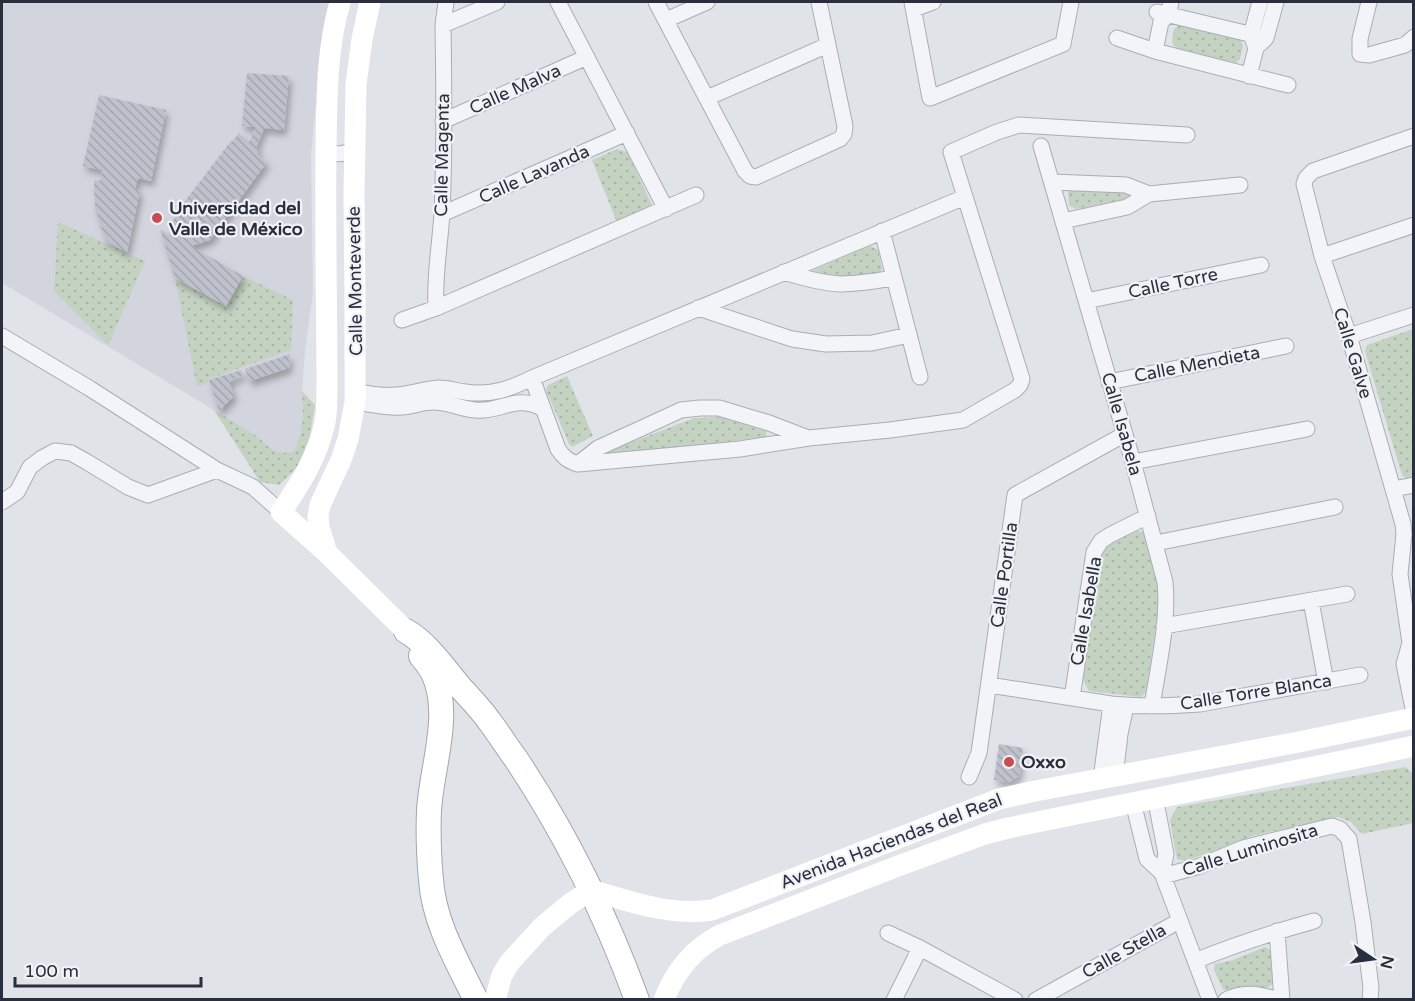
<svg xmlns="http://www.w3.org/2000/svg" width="1415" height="1001" font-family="'Varela Round',sans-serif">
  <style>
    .built { fill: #d2d5dd }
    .park { fill: url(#park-dots) }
    .building { fill: url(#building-back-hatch); filter: url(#shadow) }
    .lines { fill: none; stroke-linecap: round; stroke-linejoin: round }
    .street-casing { stroke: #a9adb5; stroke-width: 17 }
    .primary-casing { stroke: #a0a6b3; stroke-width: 26 }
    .street { stroke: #f3f4f7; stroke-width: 15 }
    .secondary { stroke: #fff; stroke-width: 21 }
    .primary { stroke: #fff; stroke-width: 24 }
    .poi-dot { fill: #c64d53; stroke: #f0f2f6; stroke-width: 2 }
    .labels { text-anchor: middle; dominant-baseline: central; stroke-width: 4.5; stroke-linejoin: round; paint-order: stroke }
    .street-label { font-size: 18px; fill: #2a2f3f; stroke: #f0f2f6 }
    .poi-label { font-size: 18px; font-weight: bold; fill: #2a2f3f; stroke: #f0f2f6; text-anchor: start }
  </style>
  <defs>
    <pattern id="park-dots" width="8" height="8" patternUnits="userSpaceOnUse" patternTransform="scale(1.5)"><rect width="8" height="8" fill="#c4d2c2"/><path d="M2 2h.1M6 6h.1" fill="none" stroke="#a9b5a8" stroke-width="1.8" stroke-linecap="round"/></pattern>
    <pattern id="building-back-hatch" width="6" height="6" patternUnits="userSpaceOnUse" patternTransform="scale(1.5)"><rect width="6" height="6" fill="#bec1cb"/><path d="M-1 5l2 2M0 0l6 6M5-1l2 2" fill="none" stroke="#a3a6af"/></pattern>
    <filter id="shadow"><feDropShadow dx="3" dy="5.5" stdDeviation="3" flood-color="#0004"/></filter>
  </defs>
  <rect width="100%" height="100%" fill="#e0e3e8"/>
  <path class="built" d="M2 2H331L323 31 311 154 313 292 305 350 302 391 303 423 299 441 293 452 283 453 273 450 254 434 2 283Z"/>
  <path class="park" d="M1180 25 1240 39 1243 45 1240 59 1236 63 1176 48 1172 42 1174 29Z
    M617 149 627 152 652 205 650 211 618 225 592 160Z
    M1075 187 1133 193 1130 198 1076 209 1069 205 1068 190Z
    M58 222 145 261 108 345 54 291Z
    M870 246 878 250 882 269 879 275 849 280 814 277 812 271Z
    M243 276 293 300 291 350 208 379V383L197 387 175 278 226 306Z
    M1413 329V478L1407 479 1402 475 1365 351 1367 345Z
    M567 376 593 436 572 447 569 444 546 390 548 385Z
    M302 391 315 405 310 436 298 467 279 485 260 482 214 410 254 434 273 450 283 453 293 452C305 431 303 414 302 391Z
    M720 417 766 431 767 437 610 456 609 451 694 418Z
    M1133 530 1143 532 1150 545 1161 593 1146 692 1141 697 1089 691 1083 680 1101 551 1107 545Z
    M1406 767 1413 774V823L1362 834 1351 822 1338 817 1252 836 1215 851 1185 861 1177 859 1170 820 1177 807Z
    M1265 947 1273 952 1274 983 1267 988 1247 986 1229 991 1223 989 1214 970 1215 964 1233 960Z"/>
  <path class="building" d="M247 73 289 76 284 130 264 128 256 148 260 150 257 154 267 162 210 240 191 246 243 276 226 306 175 278 160 229 170 235 178 232 169 225 175 218V214L231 141 232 142 239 133 249 142 256 127 242 126Z
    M99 95 166 110 151 181 138 178 135 189 140 191 127 252 106 241 95 208 94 180 100 181 102 170 83 166Z
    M290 354 289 368 250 381 245 369Z
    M241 370 243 375 229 381 234 396 219 411 209 380Z
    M999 744 1023 748 1019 776 1009 782 994 780Z"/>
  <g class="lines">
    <g class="street-casing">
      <path id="street" d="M558 2 666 209
        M656 2 745 171 750 176 756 177 840 139 844 134 845 126 819 2
        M912 2 930 98 1063 44 1071 2
        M1369 2 1360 39V54L1369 55 1405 45 1414 37
        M914 9 933 2
        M1157 12 1266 38
        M666 20 707 2
        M443 25 497 2
        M1117 38 1155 51 1288 85
        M1260 44 1266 38 1276 2
        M1155 51 1161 22 1168 15 1171 2
        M1249 76 1256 48 1251 35 1260 2
        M707 98 828 45
        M443 121 587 57
        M1414 136 1313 171 1306 178 1304 184 1322 256 1349 336 1403 524 1404 534 1400 574 1410 643 1414 649
        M1041 146 1133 462 1165 582C1169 621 1158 667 1152 706
        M326 151C337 155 345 155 355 148
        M1052 182 1126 185 1149 194
        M442 214 627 133
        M1063 221 1127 207 1149 194 1240 185
        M882 231 920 377
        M1322 256 1414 225
        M784 272C803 278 821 283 841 284 859 284 876 281 894 278
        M1086 301 1261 265
        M436 308C434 277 440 245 442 213 445 150 444 88 443 25L446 2
        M698 308 792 339 826 344 872 343 909 335
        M402 320 436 308 696 195
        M2 336 89 388 217 470 253 487 281 512
        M1349 336 1414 315
        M532 378 558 449C563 457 568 461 578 464L740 449 809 438 890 430 963 420 1015 390 1020 385 1022 379 951 152 997 132 1019 125 1187 135
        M1109 382 1286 346
        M356 391C369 394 383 397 397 395 411 394 424 389 438 388 448 388 456 391 465 392 490 396 510 389 532 378L965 197
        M361 403C375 405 388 408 402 407 413 406 423 402 434 402 448 402 461 409 475 410 501 413 513 394 542 408
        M1133 462 1307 429
        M578 464 598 448 642 428 681 410 700 408H719L769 423 808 438
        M1393 489 1414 485
        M2 502 17 492 30 467 42 458 55 451 71 453 87 462 128 487 148 495 217 470
        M1156 543 1335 507
        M1311 601 1326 682
        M1164 626 1347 594
        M1410 643 1404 664 1414 713
        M989 685 1111 704C1140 707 1171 706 1200 704L1360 675
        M1072 698 1094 552 1101 541 1110 535 1148 516
        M969 777 979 753 1015 495 1125 434
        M1115 777 1120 734 1126 706
        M1101 779 1111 704
        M1155 797 1166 854 1162 873
        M1133 802 1147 859 1162 873 1210 1000
        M1163 876 1200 866 1243 848 1332 826 1340 829 1349 839 1363 922 1371 988 1370 1000
        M1277 931 1282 1000
        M888 933 920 948 1015 1000
        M1195 961C1234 945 1274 932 1314 921
        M894 1000 920 948
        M1036 1000 1179 921
        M1226 1000C1244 990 1261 995 1280 1000"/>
    </g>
    <g class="primary-casing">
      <path id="primary" d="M406 631C427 643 445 669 460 687 470 698 481 709 490 722 499 734 507 747 516 759 566 834 606 915 637 1000
        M421 656C426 662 431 668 434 675 452 716 431 769 429 811 428 834 429 858 431 880 434 923 457 961 476 1000"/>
    </g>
    <use href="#street" class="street"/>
    <path class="secondary" d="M340 2C326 51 327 100 326 151 325 230 327 310 327 389 327 400 327 412 325 422 318 456 300 484 281 512L327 553 406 631
      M327 553 319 527 318 516 320 505 341 460 348 439 355 402V293L354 197 356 84 362 39 370 2
      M495 1000 502 975 510 962 542 927 571 903 591 890C631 902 670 916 712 910L999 799 1030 792 1299 742 1414 718
      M664 1000C675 971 693 949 720 935L898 866 985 834 1008 828C1143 800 1279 775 1414 746"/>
    <use href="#primary" class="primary"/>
  </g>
  <g class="poi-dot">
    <circle cx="157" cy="218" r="6"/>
    <circle cx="1009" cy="762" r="6"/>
  </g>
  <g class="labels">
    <g class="street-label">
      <text transform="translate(515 89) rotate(-24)">Calle Malva</text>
      <text transform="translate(442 155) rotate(-89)">Calle Magenta</text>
      <text transform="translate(534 174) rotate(-24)">Calle Lavanda</text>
      <text transform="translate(355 281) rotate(-91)">Calle Monteverde</text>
      <text transform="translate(1173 283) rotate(-12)">Calle Torre</text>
      <text transform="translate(1353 353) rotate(73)">Calle Galve</text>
      <text transform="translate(1197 364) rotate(-11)">Calle Mendieta</text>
      <text transform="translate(1122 424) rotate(74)">Calle Isabela</text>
      <text transform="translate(1004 575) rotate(-82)">Calle Portilla</text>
      <text transform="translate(1086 611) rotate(-80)">Calle Isabella</text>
      <text transform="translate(1256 692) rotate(-9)">Calle Torre Blanca</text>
      <text transform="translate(891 841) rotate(-21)">Avenida Haciendas del Real</text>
      <text transform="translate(1250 850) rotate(-17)">Calle Luminosita</text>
      <text transform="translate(1124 951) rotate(-29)">Calle Stella</text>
    </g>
    <g class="poi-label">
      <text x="169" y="208">Universidad del<tspan x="169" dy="21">Valle de México</tspan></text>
      <text x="1021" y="762">Oxxo</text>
    </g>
  </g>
  <rect width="1415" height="1001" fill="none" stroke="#2a2f3f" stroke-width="6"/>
  <g transform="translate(1373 959) rotate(103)" stroke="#f0f2f6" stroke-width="4.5" paint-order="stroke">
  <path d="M0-4.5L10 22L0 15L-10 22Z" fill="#2a2f3f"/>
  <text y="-9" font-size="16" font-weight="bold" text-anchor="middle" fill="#2a2f3f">N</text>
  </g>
  <path d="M15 977v9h186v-9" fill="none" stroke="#2a2f3f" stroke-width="3"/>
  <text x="24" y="977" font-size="18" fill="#2a2f3f" stroke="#f0f2f6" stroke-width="4.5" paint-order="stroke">100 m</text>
</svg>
